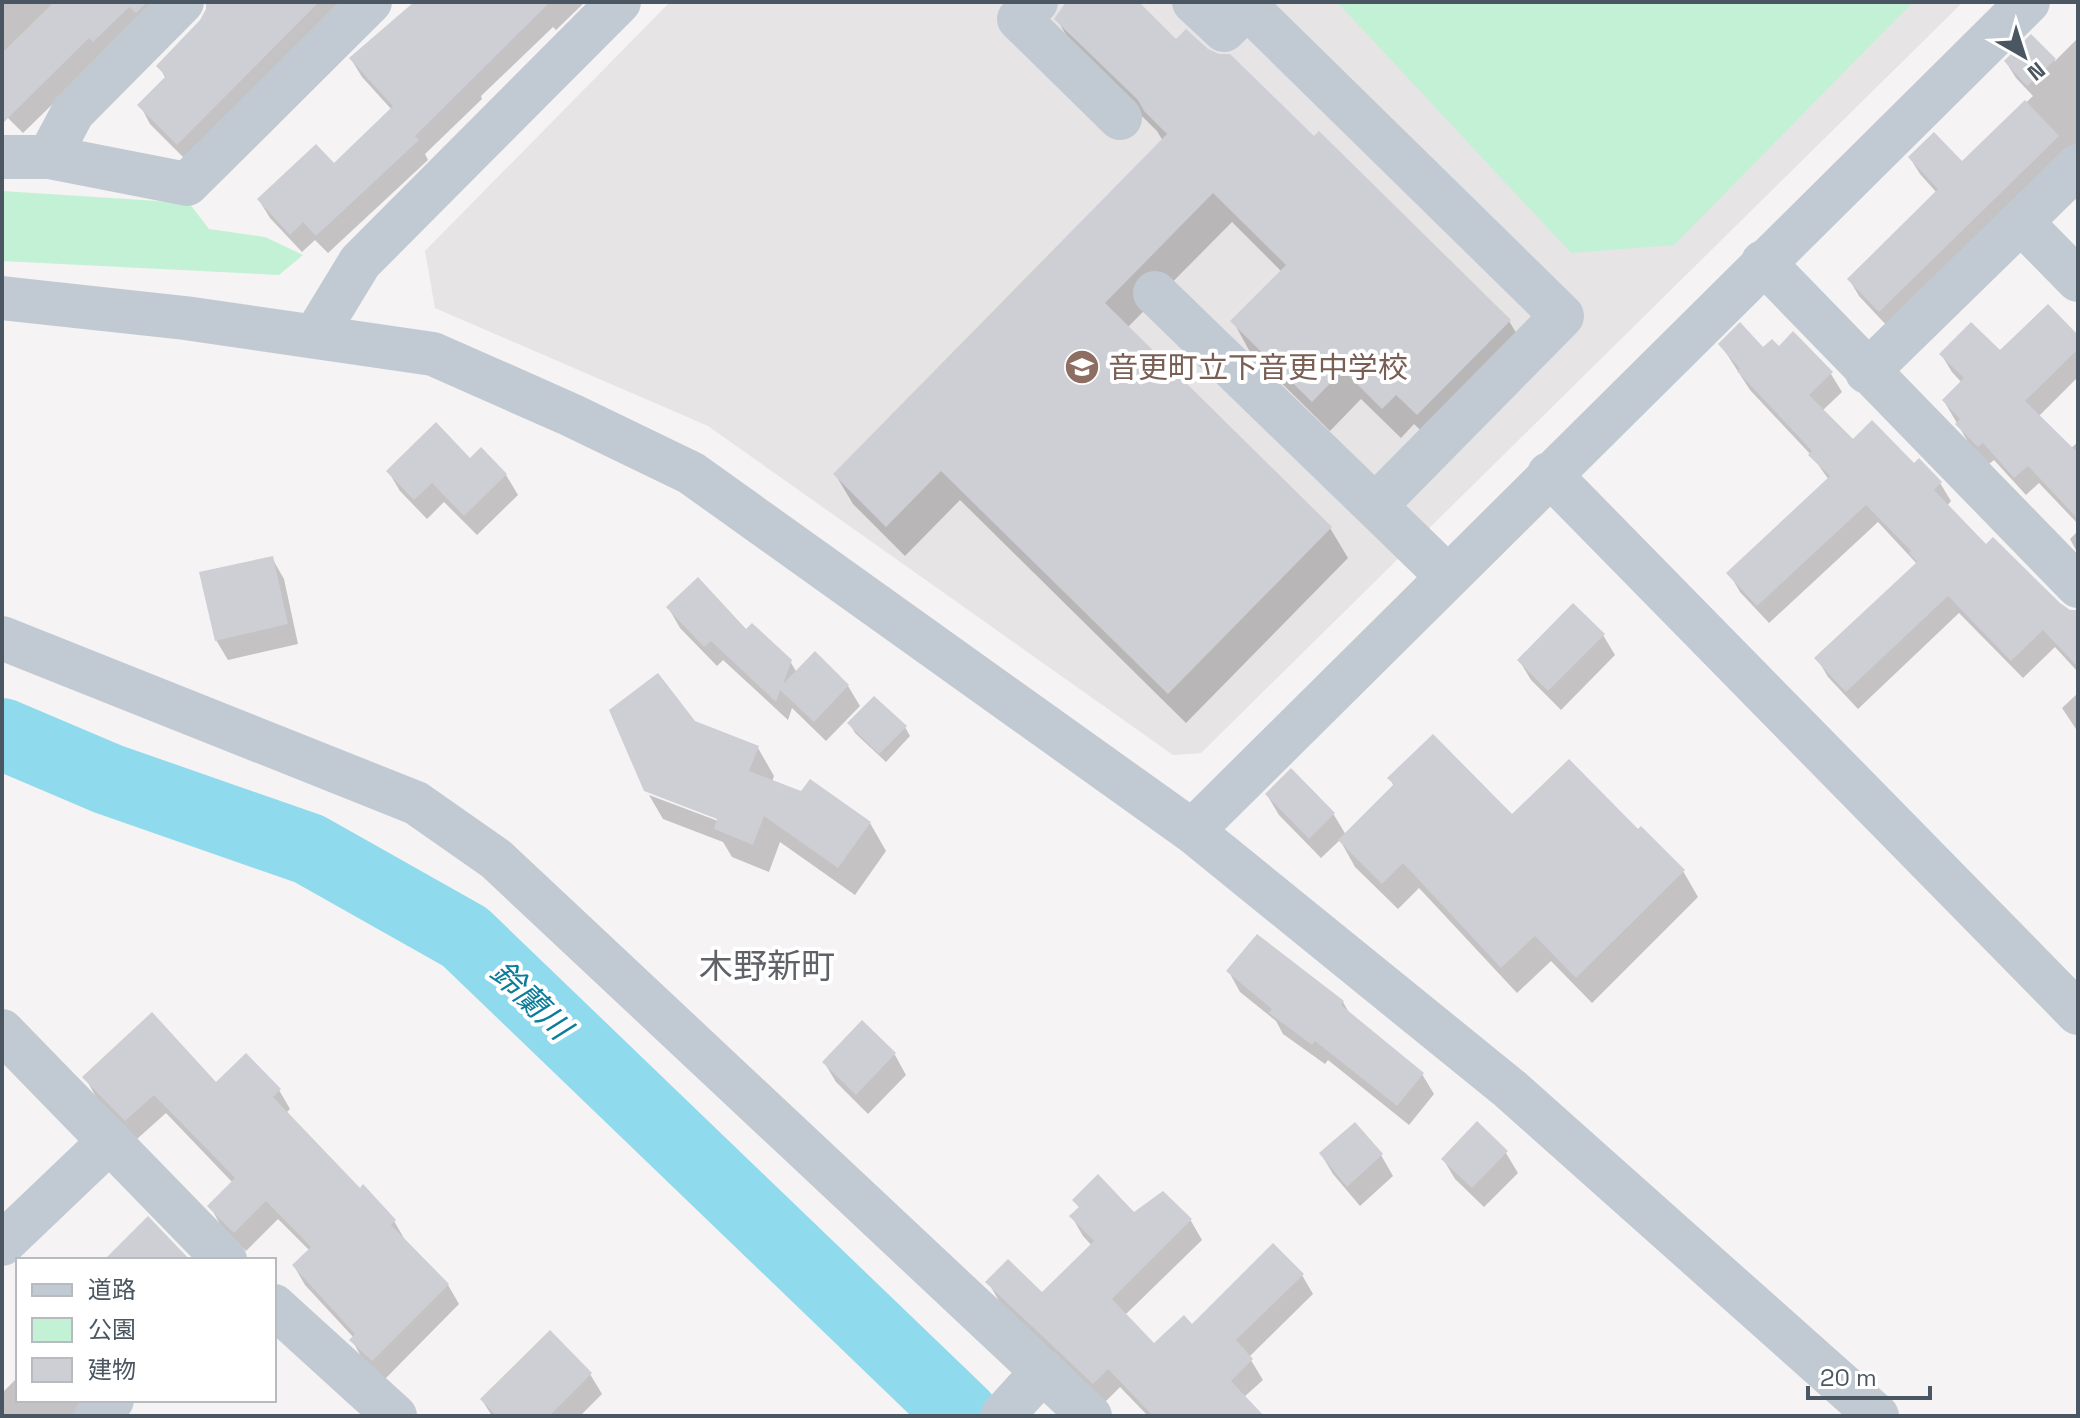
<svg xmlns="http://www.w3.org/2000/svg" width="2080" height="1418" font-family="'Space Grotesk','Noto Sans JP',sans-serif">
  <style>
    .education { fill: #e6e4e5 }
    .green { fill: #c3f1d5 }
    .shadow { fill: #0003 }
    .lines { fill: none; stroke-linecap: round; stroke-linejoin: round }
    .river { stroke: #90daee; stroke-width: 72 }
    .building { fill: #cdcfd5 }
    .minor { stroke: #c1cad2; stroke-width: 44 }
    .labels { text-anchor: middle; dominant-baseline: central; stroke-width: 8; stroke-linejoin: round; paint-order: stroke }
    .education-label { font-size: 30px; fill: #785e54; stroke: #fff; text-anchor: start }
    .water-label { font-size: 32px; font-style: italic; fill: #0c7c9b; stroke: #fff }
    .quarter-label { font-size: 34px; fill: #5f6368; stroke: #fff }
  </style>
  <rect width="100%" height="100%" fill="#f5f3f3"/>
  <path class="education" d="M670 2H1963L1201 753 1173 755 708 426 435 308 425 251Z"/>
  <path class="green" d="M1337 2H1913L1674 245 1571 253Z
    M2 191 189 203 209 229 265 237 303 255 279 275 2 261Z"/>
  <path class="shadow" d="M2 2H178L101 57 23 133 2 112Z
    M208 2H350L188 162 150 124 140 105 166 79 159 66 201 21 208 10Z
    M415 2H585L556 30 553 27 481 96 482 99 425 154 428 160 328 253 315 240 302 252 270 218 259 200 334 166 392 110 362 77 351 59Z
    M1069 2H1136L1177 42 1509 321 1527 351 1435 444 1414 424 1401 438 1361 399 1330 431 1250 352 1233 321 1282 272 1232 222 1127 328 1330 528 1348 558 1186 723 960 500 905 556 853 504 835 474 1163 141 1157 131 1074 49 1057 19Z
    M2031 37 2055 61 2078 38V144L1889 328 1859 296 1849 279 1937 193 1920 174 1910 158 1962 164 2033 96 2016 78 2006 62Z
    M2078 338V377L2038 417 2070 449 2078 442V524L2039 483 2026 495 1994 460 1989 464 1968 442 1944 401 1962 383 1952 372 1941 354 2000 353Z
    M1721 345 1763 350 1779 349 1831 374 1842 392 1822 411 1852 442 1914 465 1940 483 1951 501 1947 506 1986 547 2078 625V672L2055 647 2023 678 1959 613 1858 709 1828 677 1817 658 1917 564 1878 522 1769 623 1740 592 1729 573 1829 480 1812 456 1750 390Z
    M470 461 506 475 518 495 477 535 444 502 427 519 400 491 388 471Z
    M2078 531V554L2070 539Z
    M272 558 284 579 298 644 228 660 216 640Z
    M668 607 746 632 790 661 797 673 848 686 860 706 826 741 792 708 788 720 723 660 717 666 680 628Z
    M1603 635 1615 655 1561 710 1531 680 1519 660Z
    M2078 693V732L2062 708Z
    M694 723 758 748 774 776 772 782 870 823 886 851 855 895 780 842 769 872 732 857 723 842 663 819 649 795 726 824Z
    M850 724 905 727 910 736 886 762 855 733Z
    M1291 771 1334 815 1346 835 1394 786 1390 779 1512 817 1638 832 1683 871 1698 897 1592 1003 1551 961 1517 993 1419 888 1398 909 1355 867 1340 840 1321 858 1279 815 1267 795Z
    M1229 972 1343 1002 1351 1016 1422 1074 1434 1094 1409 1125 1328 1060 1325 1064 1283 1034 1276 1021 1240 992Z
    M862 1023 895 1055 906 1075 868 1114 836 1082 824 1062Z
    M85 1077 279 1090 290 1109 286 1113 360 1191 394 1221 405 1240 448 1285 459 1304 384 1380 363 1360 352 1340 354 1338 305 1285 294 1266 310 1251 278 1219 246 1251 221 1226 210 1206 233 1183 166 1113 137 1139 96 1097Z
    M1506 1153 1518 1173 1484 1207 1455 1179 1443 1159Z
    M1321 1154 1381 1155 1393 1176 1360 1206 1333 1174Z
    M1163 1194 1191 1221 1202 1240 1125 1315 1154 1345 1302 1275 1313 1294 1249 1357 1263 1380 1244 1397 1261 1416H1148L1120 1387 1105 1402 999 1301 988 1282 1042 1295 1092 1246 1083 1236 1072 1217 1080 1209 1075 1201 1134 1214Z
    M590 1374 602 1394 580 1416H492L482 1400Z
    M18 1377V1400H77L83 1411 78 1416H2V1393Z"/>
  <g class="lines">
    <path class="river" d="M2 734 108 779 309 849 465 937 963 1416"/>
  </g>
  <path class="building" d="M54 2H147L136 13 129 7 93 42 89 38 2 124V53Z
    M206 2H319L177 145 137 105 166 76 156 66 200 20 206 9Z
    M414 2H550L415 136 419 140 316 236 303 222 290 235 257 199 316 144 334 163 393 106 349 58Z
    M1066 2H1139L1176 39 1186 29 1208 49 1219 54H1230L1314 136 1319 131 1511 320 1417 415 1396 395 1382 409 1343 370 1312 402 1230 321 1286 265 1213 193 1105 303 1332 527 1168 694 941 471 886 527 833 474 1167 134 1144 111 1138 100 1054 19Z
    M2031 34 2056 59 2027 86 2004 61Z
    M2025 100 2059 136 1879 312 1847 279 1938 189 1908 157 1934 132 1962 161Z
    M2048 304 2078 335V349L2025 401 2078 453V519L2028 466 2014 478 1983 443 1978 447 1955 424 1960 419 1942 400 1964 378 1939 354 1971 322 2000 350Z
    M1740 322 1763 347 1772 339 1779 346 1793 331 1833 372 1809 395 1853 439 1872 420 1914 463 1919 458 1942 482 1934 490 1986 544 1993 537 2060 603 2070 610H2078V667L2043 630 2011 661 1948 596 1846 692 1814 658 1917 562 1909 553 1911 551 1866 505 1757 606 1726 573 1830 476 1808 455 1812 451 1737 371 1740 369 1718 344Z
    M436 422 470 458 481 447 507 474 464 516 432 483 414 500 386 471Z
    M273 556 288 624 215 641 199 572Z
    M698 577 746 629 752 623 792 660 783 684 815 651 849 685 814 722 780 690 776 702 711 641 704 647 666 607Z
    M1573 603 1605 634 1548 691 1517 660Z
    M658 673 695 721 759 746 749 771 801 791 810 779 871 822 838 868 764 816 753 845 714 829 717 819 644 791 609 710Z
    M874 696 907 726 879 754 847 723Z
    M1433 734 1512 814 1569 759 1638 829 1641 826 1685 870 1576 978 1535 936 1501 968 1403 863 1382 884 1338 840 1394 784 1387 778Z
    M1291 768 1335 813 1309 839 1265 794Z
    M1257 934 1344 1001 1341 1005 1424 1073 1397 1106 1315 1041 1312 1045 1269 1013 1272 1009 1226 971Z
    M152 1012 216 1082 246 1053 281 1089 273 1097 360 1188 363 1184 396 1220 391 1225 449 1284 372 1361 349 1340 355 1334 292 1265 311 1247 266 1201 234 1233 207 1206 235 1178 154 1095 125 1121 82 1077Z
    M862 1020 896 1053 856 1095 822 1062Z
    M1477 1121 1508 1151 1472 1188 1441 1159Z
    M1355 1122 1383 1154 1347 1187 1319 1153Z
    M1098 1174 1134 1212 1163 1191 1192 1219 1112 1299 1154 1343 1184 1315 1192 1324 1273 1243 1304 1274 1236 1340 1253 1359 1231 1381 1264 1416H1153L1108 1369 1093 1384 985 1282 1008 1259 1042 1292 1094 1241 1069 1216 1079 1207 1072 1200Z
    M148 1216 190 1260H104Z
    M550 1330 592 1373 549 1416H497L480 1399Z"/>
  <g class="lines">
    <path class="minor" d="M1036 2 1019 19 1120 118
      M1194 2 1224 30 1247 7 1562 316 1375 506 1447 576
      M2 157H49L187 184 370 2
      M49 157 73 112 182 2
      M2021 222 2078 280
      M1763 262 2078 586
      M1155 293 1375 506
      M2 298 185 318 433 354 571 415 691 473 1192 831 1510 1089 1877 1416
      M315 336 360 262 619 2
      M1867 372 2078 166
      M1549 474 2078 1013
      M2 638 416 803 496 859 1090 1416
      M1192 831 2028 2
      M2 1031 225 1260
      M2 1244 110 1141
      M274 1306 395 1416
      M96 1416 112 1400
      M1002 1416 1043 1371"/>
  </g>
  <defs>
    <g id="school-disc" transform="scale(1.8)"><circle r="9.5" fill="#8d6e63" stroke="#fff"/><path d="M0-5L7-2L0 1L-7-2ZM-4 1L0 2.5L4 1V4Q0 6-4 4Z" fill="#fff"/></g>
  </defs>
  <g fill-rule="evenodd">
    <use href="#school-disc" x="1082" y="367"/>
  </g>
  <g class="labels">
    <g class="education-label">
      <text x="1108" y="367">音更町立下音更中学校</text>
    </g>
    <g class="water-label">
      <text transform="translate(531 1000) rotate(44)">鈴蘭川</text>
    </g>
    <g class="quarter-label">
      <text x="767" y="966">木野新町</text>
    </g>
  </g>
  <rect width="2080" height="1418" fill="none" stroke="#4a5661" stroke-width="8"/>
  <rect x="16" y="1258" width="260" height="144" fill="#ffffff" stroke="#b7bbc0" stroke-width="2"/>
  <rect x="32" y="1284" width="40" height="12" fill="#c1cad2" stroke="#b7bbc0" stroke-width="2"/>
  <text x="88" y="1298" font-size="24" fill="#4a5661">道路</text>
  <rect x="32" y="1318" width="40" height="24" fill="#c3f1d5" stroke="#b7bbc0" stroke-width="2"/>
  <text x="88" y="1338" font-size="24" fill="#4a5661">公園</text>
  <rect x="32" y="1358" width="40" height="24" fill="#cdcfd5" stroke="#b7bbc0" stroke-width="2"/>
  <text x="88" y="1378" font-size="24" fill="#4a5661">建物</text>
  <g transform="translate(2024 56) rotate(141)" stroke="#ffffff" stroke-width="6" paint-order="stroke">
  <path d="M0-6L14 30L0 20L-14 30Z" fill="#4a5661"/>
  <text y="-12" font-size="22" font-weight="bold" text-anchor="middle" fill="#4a5661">N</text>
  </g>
  <path d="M1808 1386v12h122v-12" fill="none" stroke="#4a5661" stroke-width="4"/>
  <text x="1820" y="1386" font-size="24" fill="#4a5661" stroke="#ffffff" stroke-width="6" paint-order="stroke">20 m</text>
</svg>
